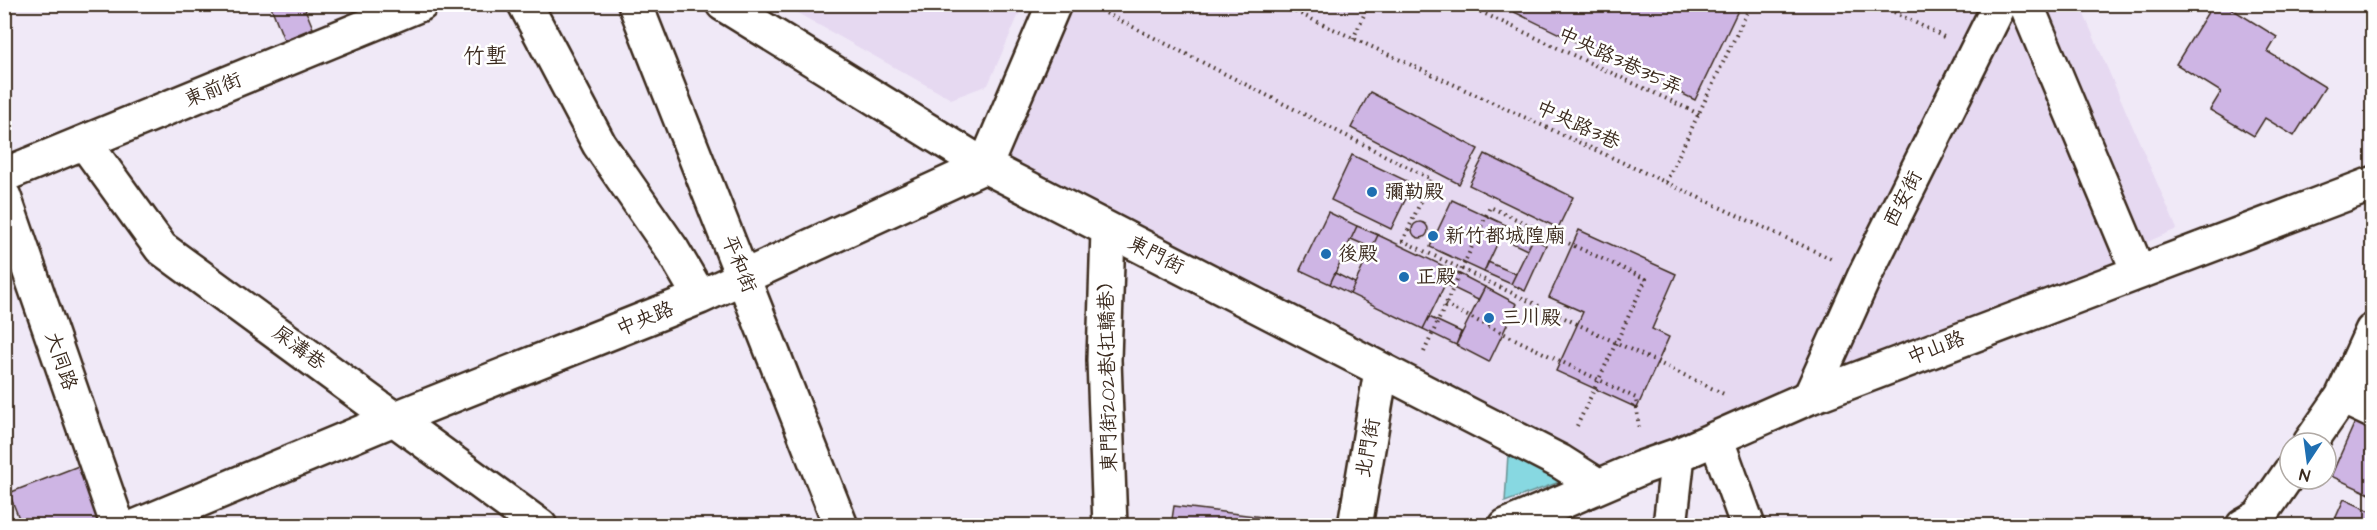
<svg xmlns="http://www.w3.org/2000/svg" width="2377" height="530" font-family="'Architects Daughter','LXGW WenKai TC',sans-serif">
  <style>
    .built { fill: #e6d9f1 }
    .water { fill: #87d8e1; stroke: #699293; stroke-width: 1.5 }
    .building { fill: #ceb5e4; stroke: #3b2a1e; stroke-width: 1.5 }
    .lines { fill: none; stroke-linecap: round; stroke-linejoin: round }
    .minor-casing { stroke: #3b2a1e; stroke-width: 38 }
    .path { stroke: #3b2a1e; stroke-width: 4; stroke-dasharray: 1.5 4.5; stroke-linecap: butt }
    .minor { stroke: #fff; stroke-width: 33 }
    .poi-dot { fill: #1f6fb2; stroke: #fff; stroke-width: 2 }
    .labels { text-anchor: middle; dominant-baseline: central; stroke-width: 5; stroke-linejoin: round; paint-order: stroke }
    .street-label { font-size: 20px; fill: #3b2a1e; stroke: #fff }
    .poi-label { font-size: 20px; fill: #3b2a1e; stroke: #fff; text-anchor: start }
    .quarter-label { font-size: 22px; fill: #3b2a1e; stroke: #fff }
  </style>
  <rect width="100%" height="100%" fill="#f0e9f7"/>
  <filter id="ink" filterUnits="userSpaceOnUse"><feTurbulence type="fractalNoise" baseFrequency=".0167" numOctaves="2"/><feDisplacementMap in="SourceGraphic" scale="12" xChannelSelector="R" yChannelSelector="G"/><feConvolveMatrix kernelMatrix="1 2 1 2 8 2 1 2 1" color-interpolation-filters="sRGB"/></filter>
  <g filter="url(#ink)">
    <path class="built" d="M783 5H1023L988 85 951 99Z
      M1061 5H2080L2177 229 2129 250 2138 271 1599 486 995 164Z"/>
    <path class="water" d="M1508 454 1562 481 1505 502Z"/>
    <path class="building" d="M270 4H303L313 28 284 40Z
      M1498 4H1741L1695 100Z
      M2213 4H2224L2277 37 2268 52 2325 87 2294 136 2265 118 2254 136 2210 110 2221 92 2176 64Z
      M1370 92 1478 149 1459 184 1351 128Z
      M1485 154 1573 197 1558 228 1469 185Z
      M1352 155 1413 184 1391 229 1331 200Z
      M1452 200 1506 225 1484 272 1430 247Z
      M1328 212 1357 226 1330 284 1300 270Z
      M1412 230a8 8 0 1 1 16 0a8 8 0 1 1-16 0Z
      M1506 225 1533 239 1527 250 1500 237Z
      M1357 226 1378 235 1372 248 1351 239Z
      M1579 230 1676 274 1652 329 1669 337 1637 408 1556 371 1583 312 1549 297Z
      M1378 235 1452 270 1423 329 1350 294Z
      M1533 239 1546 245 1525 291 1511 284Z
      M1488 262 1516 274 1511 284 1484 272Z
      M1452 270 1485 287 1478 300 1445 284Z
      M1335 273 1355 283 1350 294 1330 284Z
      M1485 287 1517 304 1489 362 1456 345Z
      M1429 317 1461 332 1456 345 1423 329Z
      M2355 422 2372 430V495L2331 476Z
      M81 465 105 526H22L9 493Z
      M2344 499 2372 512V526H2332Z
      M1174 506 1304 522 1303 526H1171Z"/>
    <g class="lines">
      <g class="minor-casing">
        <path id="minor" d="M525 4 599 144 673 251 700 297
          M635 4 841 526
          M723 4 985 166 1561 462 1599 486
          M2026 4 2138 271
          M85 143 161 248 540 526
          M4 175 421 4
          M4 197 118 526
          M1108 230 1104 360 1110 526
          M1810 397 1865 275 2000 4
          M2342 397 2372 411
          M1716 438 1748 526
          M2310 443 2342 397 2372 331
          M137 526 396 418 700 297 985 166 1054 4
          M1355 526 1381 371
          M1506 526 1641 468 1678 455 1810 397 2372 184
          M1670 526 1678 455
          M2243 526 2259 517 2290 472"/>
      </g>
      <path class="path" d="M1279 4 1834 260
        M1464 4 1699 114
        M1878 4 1946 38
        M1090 5 1431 179 1403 241 1726 395
        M1353 39 1369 4
        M1666 182 1751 4
        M1445 305 1636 398 1639 431
        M1424 352 1490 207 1646 279 1576 428"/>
      <use href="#minor" class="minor"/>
    </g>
  </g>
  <g class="poi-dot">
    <circle cx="1372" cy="192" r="6"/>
    <circle cx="1433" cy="236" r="6"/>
    <circle cx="1326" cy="254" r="6"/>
    <circle cx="1404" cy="277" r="6"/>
    <circle cx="1489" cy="318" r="6"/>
  </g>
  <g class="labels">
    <g class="street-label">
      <text transform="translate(1620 61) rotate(25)">中央路3巷35弄</text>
      <text transform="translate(213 90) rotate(-22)">東前街</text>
      <text transform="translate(1578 125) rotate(25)">中央路3巷</text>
      <text transform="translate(1903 199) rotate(-63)">西安街</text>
      <text transform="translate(1156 255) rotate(27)">東門街</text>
      <text transform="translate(739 264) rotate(68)">平和街</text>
      <text transform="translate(645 319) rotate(-22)">中央路</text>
      <text transform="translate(299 348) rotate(36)">屎溝巷</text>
      <text transform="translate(1936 348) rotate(-21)">中山路</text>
      <text transform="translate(61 361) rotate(71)">大同路</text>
      <text transform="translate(1108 378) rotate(-91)">東門街202巷(扛轎巷)</text>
      <text transform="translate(1368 448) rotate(-80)">北門街</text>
    </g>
    <g class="poi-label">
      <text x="1384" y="192">彌勒殿</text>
      <text x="1445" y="236">新竹都城隍廟</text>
      <text x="1338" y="254">後殿</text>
      <text x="1416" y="277">正殿</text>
      <text x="1501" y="318">三川殿</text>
    </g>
    <g class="quarter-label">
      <text x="485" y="56">竹塹</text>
    </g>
  </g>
  <rect width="2377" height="530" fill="none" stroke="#fff" stroke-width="24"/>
  <rect x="12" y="12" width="2353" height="506" fill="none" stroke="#3b2a1e" stroke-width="2" filter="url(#ink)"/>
  <g transform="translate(2308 461) rotate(193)"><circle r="28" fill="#ffffff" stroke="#b1aaa5" stroke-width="1.5"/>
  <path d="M0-4.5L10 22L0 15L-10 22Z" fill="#1f6fb2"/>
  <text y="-9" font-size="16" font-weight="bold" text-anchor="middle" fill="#3b2a1e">N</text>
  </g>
</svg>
